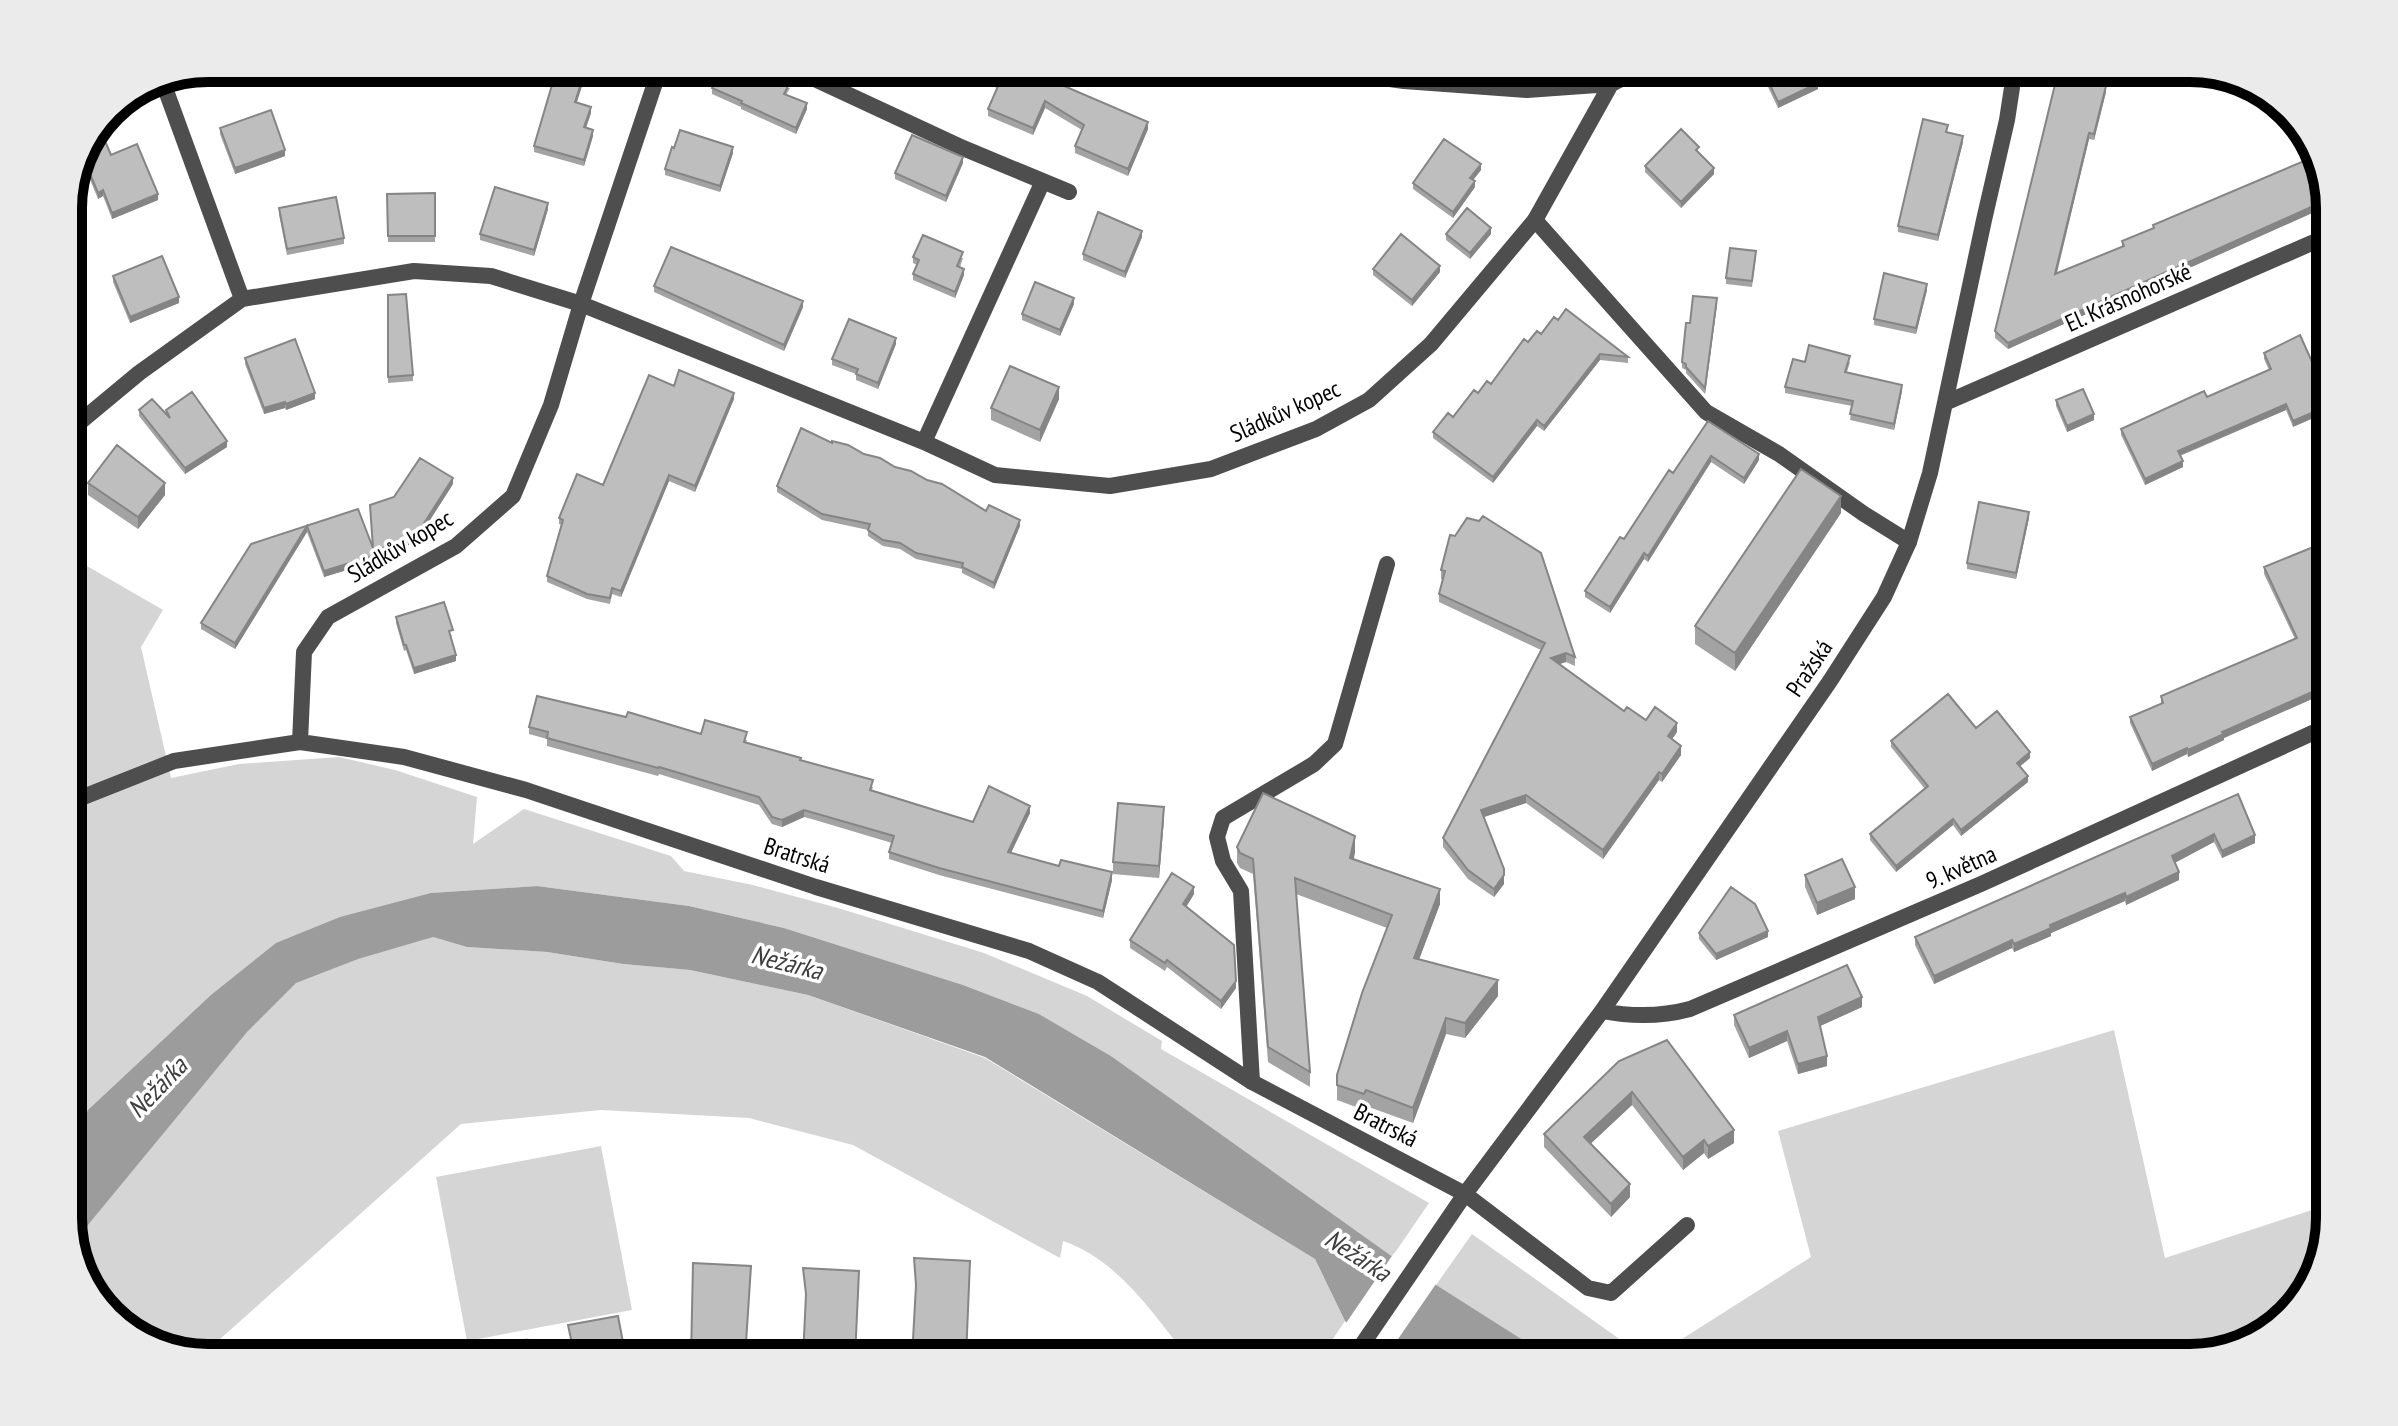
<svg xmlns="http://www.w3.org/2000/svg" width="2398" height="1426" font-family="'PT Sans Narrow',sans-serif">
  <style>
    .green { fill: #d5d5d5 }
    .water { fill: #9c9c9c }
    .pier { fill: #fff }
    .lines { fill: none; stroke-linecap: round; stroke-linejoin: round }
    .lane { stroke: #4e4e4e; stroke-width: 16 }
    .street { stroke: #4e4e4e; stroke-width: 16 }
    .wall { fill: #a3a3a3 }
    .shaded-wall { fill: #858585 }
    .building { fill: #bebebe; stroke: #858585; stroke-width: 2 }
    .labels { text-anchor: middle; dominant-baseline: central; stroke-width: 7; stroke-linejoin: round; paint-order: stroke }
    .street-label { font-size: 24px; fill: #000; stroke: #fff }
    .water-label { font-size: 26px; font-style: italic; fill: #3d3d3d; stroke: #fff }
    .rim { fill: none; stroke: #000; stroke-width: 10 }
  </style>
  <rect width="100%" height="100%" fill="#fff"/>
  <path class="green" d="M68 555 163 610 141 647 171 778 239 764 339 757 395 770 477 797 473 844 524 809 671 856 684 871 753 885 838 908 984 953 1087 996 1162 1041 1161 1049 1429 1203 1392 1257 1111 1056 1039 1014 963 985 784 928 689 906 537 886 432 893 434 937 467 947 547 952 623 964 690 970 808 995 985 1058 1315 1259 1345 1321 1320 1358H1188C1154 1314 1117 1259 1063 1241L1060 1258 853 1145 749 1118 601 1110 461 1124 201 1356 138 1339 87 1288 68 1227Z
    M2114 1030 2165 1258 2330 1204V1218L2311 1288 2260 1339 2190 1358H1652L1811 1257 1778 1131Z
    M601 1146 632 1310 467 1341 436 1177Z
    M1472 1234 1646 1358H1551L1436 1285Z
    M528 1338 532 1358H418Z"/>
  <path class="water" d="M537 886 689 906 784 928 963 985 1039 1014 1111 1056 1397 1260 1551 1358H1384L1345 1321 1315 1259 985 1057 808 995 690 970 623 964 547 952 467 947 433 937 358 959 296 983 247 1032 73 1243 68 1227V1137L88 1110 211 995 276 943 340 917 431 893Z"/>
  <path class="pier" d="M1394 1253 1438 1281 1385 1358H1378L1344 1326Z"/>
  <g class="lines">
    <path class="lane" d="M1535 220 1706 412 1779 454 1864 514 1909 542
      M1252 1082 1241 891 1223 861 1217 837 1223 818 1314 764 1335 744 1387 564
      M1465 1194 1588 1288 1611 1293 1687 1225"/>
    <path class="street" d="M791 68 963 148 1069 192
      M1313 68 1404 81 1527 90 1611 84 1643 68
      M161 77 242 299
      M1945 403 2330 235
      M68 432 139 373 242 299 414 271 491 276 581 304 924 442 995 475 1110 486 1211 469 1316 429 1369 400 1431 344 1535 220 1611 84
      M924 442 1043 181
      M300 742 304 652 328 617 456 546 513 496 551 405 581 304 660 68
      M68 803 174 761 300 742 404 757 526 790 816 887 1029 951 1098 982 1252 1082 1465 1194
      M1602 1011C1633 1017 1660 1017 1690 1009L1981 884 2330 725
      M1353 1358 1465 1194 1602 1011 1830 681 1884 597 1909 542 1930 473 1984 220 2007 120 2015 68"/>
  </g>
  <path class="wall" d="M557 68H588L576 102 591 113 586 128 593 136 584 166 534 152V146Z
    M1002 68H1066L1059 84 1148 129 1128 176 1075 153V146L1082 130 1045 108 1033 135 988 116V109L996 90 995 83Z
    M1759 68H1811L1818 89 1778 108Z
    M2059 68H2092L2089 82 2106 92 2094 140 2089 139 2056 274 2122 247V241L2153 228V225L2330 199V205L2008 349 1995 338V331Z
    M712 88H790L786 95 807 109 796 134 741 109V107L712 94Z
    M220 128 285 156 235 174 220 134Z
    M100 129 111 155 158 200 112 219 103 196 98 199 84 165Z
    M1948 132 1963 142 1938 241 1898 232V226Z
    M733 153 720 192 665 175V169Z
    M1699 153 1714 174 1681 208 1645 172V166Z
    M963 163 946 202 895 179V173Z
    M1481 170 1473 180 1475 187 1453 218 1413 189V183Z
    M435 193V242H388L387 194Z
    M279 208 344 238V244L287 255 279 214Z
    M548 209 534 256 480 240V234Z
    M1446 234H1491L1470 259 1446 240Z
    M1142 237 1125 278 1083 260V254Z
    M913 257 963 258 960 267 964 275 955 298 913 280V274L917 265 913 263Z
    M1756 257 1752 287 1726 284V278Z
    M1373 269 1440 272 1412 306 1373 275Z
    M113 276 179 303 130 323 113 282Z
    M654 286 803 307 784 351 654 292Z
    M1927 290 1916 334 1874 325V319Z
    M388 295 413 375V381L388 383Z
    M1074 304 1060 336 1022 320V314Z
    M1717 304 1705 394 1686 373V370L1682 368V362L1690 323Z
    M1541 334 1628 357V363L1600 360 1544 431 1537 426 1493 483 1433 438V432L1453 417 1478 393 1491 384 1528 342Z
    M2300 335 2293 427 2286 410 2180 456 2183 467 2145 485 2121 435V429L2207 397 2269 370 2264 359V353Z
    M896 344 878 389 856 380V374L832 365V359Z
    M245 358 315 399 286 410 285 408 264 414 245 364Z
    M1805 362H1850L1847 372 1902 391 1894 430 1850 420 1852 406 1785 393V387Z
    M674 386 734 399 695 492 669 481 621 597 612 594 610 604 587 599 547 582V576L562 525 559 524V518L603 485Z
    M1059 399 1040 442 991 420V408Z
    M2056 400 2094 420 2067 432 2056 406Z
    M139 410 166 414V410L227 447 185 474 139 416Z
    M1708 421 1759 460 1744 484 1711 462 1648 562 1644 559 1610 613 1585 597V591L1673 473Z
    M832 443 864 454 927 480 986 511 1020 526 994 589 962 573V569L916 559 900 549 883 546 868 536V530L822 520 777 492V486Z
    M88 483 165 495 138 529 88 495Z
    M453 484 421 534 409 539V545L376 556V561L324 577 307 532 235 649 201 629V623L251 544 358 509 373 546Z
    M1841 513 1735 671 1695 644V626Z
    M2029 518 2016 579 1967 569V563Z
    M1450 535 1575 657V666L1566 662 1559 664 1624 711 1677 732 1672 739 1681 755 1662 782 1659 780 1603 859 1526 803 1484 817 1504 884 1494 897 1468 879 1443 847V838L1541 650 1439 602V594L1443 579H1441V570Z
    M2264 567 2330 691 2224 738V740L2188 757 2187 754 2152 771 2130 723V717L2161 704V696L2295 639 2264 574Z
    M396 617 453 636H450L456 661 414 674 406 650 404 651 396 623Z
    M626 717 701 734 747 740 746 742 801 760 873 787 872 790 973 822 1030 813 1011 853 1112 880 1103 918 939 875 889 859V852L892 843 815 820 804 817 782 827 772 824 759 805 659 774 658 776 547 746V739L529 734V727Z
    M1976 728 2030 758 2020 766 2028 782 1961 836 1953 825 1896 872 1870 840V834L1925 789 1891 747V741Z
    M2238 794 2255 843 2222 858 2214 842 2175 863 2179 880 2126 905 2125 901 2051 933V936L2014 952 2012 948 1934 984 1915 945V937Z
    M1164 819 1159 878 1113 874V862Z
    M2330 821V844L2322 834V828Z
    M1237 847 1355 852 1354 859 1440 904 1419 959 1498 996 1465 1038 1446 1034 1413 1123 1366 1106 1364 1110 1337 1100V1075L1387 928 1296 894 1310 1072V1087L1268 1062 1253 874 1240 868 1237 863Z
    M1805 875 1855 899 1817 915 1805 887Z
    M1194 894 1186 907 1236 988 1221 1009 1167 967 1165 971 1130 948V940Z
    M1699 933 1768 937 1716 960 1699 939Z
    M1862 1007 1820 1026 1827 1066 1798 1074 1787 1041 1749 1058 1734 1025V1015Z
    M1619 1061 1734 1143 1708 1159 1704 1153 1683 1170 1632 1105 1591 1143 1630 1197 1611 1217 1544 1147V1134Z"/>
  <path class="shaded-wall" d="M233 68H251L224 77V71Z
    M586 68H588L575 108V102Z
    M1063 68H1066L1057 90V83Z
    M1818 83V89L1778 108V102Z
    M2106 86V92L2094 140V134Z
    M1045 101V108L1033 135V128Z
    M807 103V109L796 134V128Z
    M591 107V113L584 133V127Z
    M1148 122V129L1128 176V169Z
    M593 130V136L584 166V160Z
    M2089 133V139L2055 281V274Z
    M1963 136V142L1938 241V235Z
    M733 147V153L720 192V186Z
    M285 150V156L235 174V168Z
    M963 157V163L946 202V196Z
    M1481 164V170L1470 184V178Z
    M1714 168V174L1681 208V202Z
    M1475 181V187L1453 218V212Z
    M103 190V196L98 199V193Z
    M158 194V200L112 219V213Z
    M2329 199 2330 205 2008 349V343Z
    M548 203V209L534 256V250Z
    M1491 228V234L1470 259V253Z
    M1142 231V237L1125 278V272Z
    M1440 266V272L1412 306V300Z
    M964 269V275L955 298V292Z
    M1927 284V290L1916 334V328Z
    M179 297V303L130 323V317Z
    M1074 298V304L1060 336V330Z
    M1717 298V304L1705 394V388Z
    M803 301V307L784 351V345Z
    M896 338V344L878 389V383Z
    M1600 354V360L1544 431V426Z
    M82 358V364L68 378V372Z
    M1902 385V391L1894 430V424Z
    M1059 387V399L1040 442V430Z
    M315 393V399L286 410V404Z
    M734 393V399L695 492V486Z
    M285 402V408L264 414V408Z
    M2286 404V410L2178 456V451Z
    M2330 405V411L2293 427V421Z
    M2094 414V420L2067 432V426Z
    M1537 420V426L1493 483V477Z
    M227 441V447L185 474V468Z
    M1759 454V460L1744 484V478Z
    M1711 456V462L1648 562V556Z
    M2183 461V467L2145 485V479Z
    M669 475V481L621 597V591Z
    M453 478V484L421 534 407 540V534Z
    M165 483V495L138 529V517Z
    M1841 496V513L1735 671V653Z
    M2029 512V518L2016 579V573Z
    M1020 520V526L994 589V583Z
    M307 526V532L235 649V643Z
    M409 539V545L376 556V561L324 577V571L374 551Z
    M1644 553V559L1610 613V607Z
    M1566 653V662L1551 667V658Z
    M456 655V661L414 674V668Z
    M2330 684V691L2224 738V740L2188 757V750L2222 732Z
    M1677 723V732L1668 745V736Z
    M1681 746V755L1662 782V774Z
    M2187 748V754L2152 771V764Z
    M2030 752V758L2017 769V763Z
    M1659 772V780L1603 859V850Z
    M2028 776V782L1961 836V830Z
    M1526 795V803L1481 818V810Z
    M1030 806V813L1008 859V852Z
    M1164 807V819L1159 878V866Z
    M804 810V817L782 827V820Z
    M1953 819V825L1896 872V866Z
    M2214 834V842L2172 864V856Z
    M2255 835V843L2222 858V851Z
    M1355 836V852L1350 873V858Z
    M1112 872V880L1103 918V911Z
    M2179 872V880L2126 905V897Z
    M1504 875V884L1494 897V889Z
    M1194 887V894L1183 912V904Z
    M1855 887V899L1817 915V903Z
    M1440 889V904L1414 973V958Z
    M2125 893V901L2051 933V936L2014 952V944L2050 925Z
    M1768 931V937L1716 960V954Z
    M2012 940V948L1934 984V976Z
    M1498 980V996L1465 1038V1023Z
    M1236 981V988L1221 1009V1001Z
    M1862 997V1007L1818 1027V1017Z
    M1446 1018V1034L1413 1123V1108Z
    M1787 1031V1041L1749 1058V1048Z
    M1827 1056V1066L1798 1074V1064Z
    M1632 1092V1105L1584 1150V1137Z
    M1734 1130V1143L1708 1159V1146Z
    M1704 1140V1153L1683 1170V1157Z
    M1630 1184V1197L1611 1217V1204Z"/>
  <path class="building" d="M557 68H586L575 102 591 107 584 127 593 130 584 160 534 146Z
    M722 68H758L790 82 784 94 807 103 796 128 741 103 742 101 712 88Z
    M1002 68H1063L1057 83 1148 122 1128 169 1075 146 1084 125 1045 101 1033 128 988 109 999 84 995 83Z
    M1762 68H1811L1818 83 1778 102Z
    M2059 68H2091L2088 82 2106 86 2094 134 2089 133 2055 274 2124 246 2122 241 2154 228 2153 225 2316 156 2329 199 2008 343 1995 331Z
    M271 110 285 150 235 168 220 128Z
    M1923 119 1948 125 1946 132 1963 136 1938 235 1898 226Z
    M100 129 111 155 137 144 158 194 112 213 103 190 98 193 85 162Z
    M1681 129 1699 147 1696 150 1714 168 1681 202 1645 166Z
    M680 130 733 147 720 186 665 169 672 147 674 148Z
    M912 135 963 157 946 196 895 173Z
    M1444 139 1481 164 1470 178 1475 181 1453 212 1413 183Z
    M495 187 548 203 534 250 480 234Z
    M435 193V236H388L387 194Z
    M336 197 344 238 287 249 279 208Z
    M1467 208 1491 228 1470 253 1446 234Z
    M1098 212 1142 231 1125 272 1083 254Z
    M1401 234 1440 266 1412 300 1373 269Z
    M923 235 963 252 957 266 964 269 955 292 913 274 919 260 913 257Z
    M671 247 803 301 784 345 654 286Z
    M1730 248 1756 251 1752 281 1726 278Z
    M162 256 179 297 130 317 113 276Z
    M1884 273 1927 284 1916 328 1874 319Z
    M1035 282 1074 298 1060 330 1022 314Z
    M406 294 413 375 388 377V295Z
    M1693 296 1717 298 1705 388 1686 367V364L1682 362 1686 323H1690Z
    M1566 309 1628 357 1600 354 1544 426 1537 420 1493 477 1433 432 1448 413 1453 417 1474 390 1478 393 1487 381 1491 384 1524 339 1528 342 1537 331 1541 334 1554 317 1558 320Z
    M849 319 896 338 878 383 856 374 858 369 832 359Z
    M68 332 79 343 74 349 82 358 68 372Z
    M2300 335 2330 402V405L2293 421 2286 404 2178 451 2183 461 2145 479 2121 429 2204 391 2207 397 2271 369 2264 353Z
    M295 339 315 393 286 404 285 402 264 408 245 358Z
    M1809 345 1850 356 1845 372 1902 385 1894 424 1850 414 1853 401 1785 387 1793 359 1805 362Z
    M1010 366 1059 387 1040 430 991 408Z
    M679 370 734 393 695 486 669 475 621 591 612 588 610 598 587 594 547 576 563 520 559 518 577 474 603 485 649 375 674 386Z
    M2083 389 2094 414 2067 426 2056 400Z
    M192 392 227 441 185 468 139 410 152 399 170 418 166 410Z
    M1708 421 1759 454 1744 478 1711 456 1648 556 1644 553 1610 607 1585 591 1620 537 1624 539 1669 470 1673 473Z
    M801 428 832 443V441L848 445 864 454 880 458 895 467 911 471 927 480 942 484 986 511 989 505 1020 520 994 583 962 567 963 563 916 553 900 543 883 540 868 530 870 524 822 514 777 486Z
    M117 445 165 483 138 517 88 483Z
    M420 458 453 478 421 528 407 534 409 539 374 551 376 555 324 571 307 526 235 643 201 623 251 544 358 509 373 548 370 505 394 497Z
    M1801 469 1841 496 1735 653 1695 626Z
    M1979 502 2029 512 2016 573 1967 563Z
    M1483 516 1541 553 1575 657 1566 653 1551 658 1624 711 1627 707 1646 720 1655 707 1677 723 1668 736 1681 746 1662 774 1659 772 1603 850 1526 795 1481 810 1504 869V875L1494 889 1468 870 1443 838 1545 643 1439 594 1445 571 1441 570 1450 535 1455 536 1467 518 1479 521Z
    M2328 541 2330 544V684L2222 732 2224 734 2188 750 2187 748 2152 764 2130 717 2163 703 2161 696 2297 638 2264 567Z
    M444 602 453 630 449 631 456 655 414 668 406 645H404L396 617Z
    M1948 694 1976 728 1997 711 2030 752 2017 763 2028 776 1961 830 1953 819 1896 866 1870 834 1928 786 1891 741Z
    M537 696 626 717 628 712 701 734 705 720 747 732 744 742 801 758 800 760 873 780 870 790 973 822 989 786 1030 806 1008 852 1059 866 1061 860 1112 872 1103 911 939 868 889 852 894 836 804 810 782 820 772 817 759 797 659 767 658 768 547 738 548 732 529 727Z
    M1263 793 1355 836 1350 858 1440 889 1414 958 1498 980 1465 1023 1446 1018 1413 1108 1366 1090 1364 1094 1337 1085V1075L1362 993 1392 915 1295 878 1310 1072 1268 1047 1253 859 1240 853 1237 847Z
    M2238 794 2255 835 2222 851 2214 834 2172 856 2179 872 2126 897 2125 893 2050 925 2051 928 2014 944 2012 940 1934 976 1915 937Z
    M1118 803 1164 807 1159 866 1113 862Z
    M2330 821V838L2322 828Z
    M1842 859 1855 887 1817 903 1805 875Z
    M1172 873 1194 887 1183 904 1234 945 1236 981 1221 1001 1167 960 1165 963 1130 940Z
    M1731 887 1755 904 1768 931 1716 954 1699 933Z
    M1847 965 1862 997 1818 1017 1827 1056 1798 1064 1787 1031 1749 1048 1734 1015Z
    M1667 1040 1734 1130 1708 1146 1704 1140 1683 1157 1632 1092 1584 1137 1630 1184 1611 1204 1544 1134 1619 1061Z
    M914 1258 970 1261 966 1358H912L916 1285Z
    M693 1263 751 1266 745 1358H691Z
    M803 1268 859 1271 855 1358H803L806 1294Z
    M618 1316 626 1358H575L568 1325Z"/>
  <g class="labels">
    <g class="street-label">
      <text transform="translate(2128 297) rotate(-24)">El. Krásnohorské</text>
      <text transform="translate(1285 411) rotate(-24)">Sládkův kopec</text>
      <text transform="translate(400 546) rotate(-31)">Sládkův kopec</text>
      <text transform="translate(1809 668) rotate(-56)">Pražská</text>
      <text transform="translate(797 855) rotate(18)">Bratrská</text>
      <text transform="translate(1961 867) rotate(-24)">9. května</text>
      <text transform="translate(1386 1125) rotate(27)">Bratrská</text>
    </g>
    <g class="water-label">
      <text transform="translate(787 962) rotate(14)">Nežárka</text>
      <text transform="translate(157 1087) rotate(-46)">Nežárka</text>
      <text transform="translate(1358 1255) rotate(33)">Nežárka</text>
    </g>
  </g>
  <path d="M0 0H2398V1426H0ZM208 82H2190A126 126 0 0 1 2316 208V1218A126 126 0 0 1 2190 1344H208A126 126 0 0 1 82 1218V208A126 126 0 0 1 208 82Z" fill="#ebebeb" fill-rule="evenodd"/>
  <path class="rim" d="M208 82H2190A126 126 0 0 1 2316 208V1218A126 126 0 0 1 2190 1344H208A126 126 0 0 1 82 1218V208A126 126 0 0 1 208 82Z"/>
</svg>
